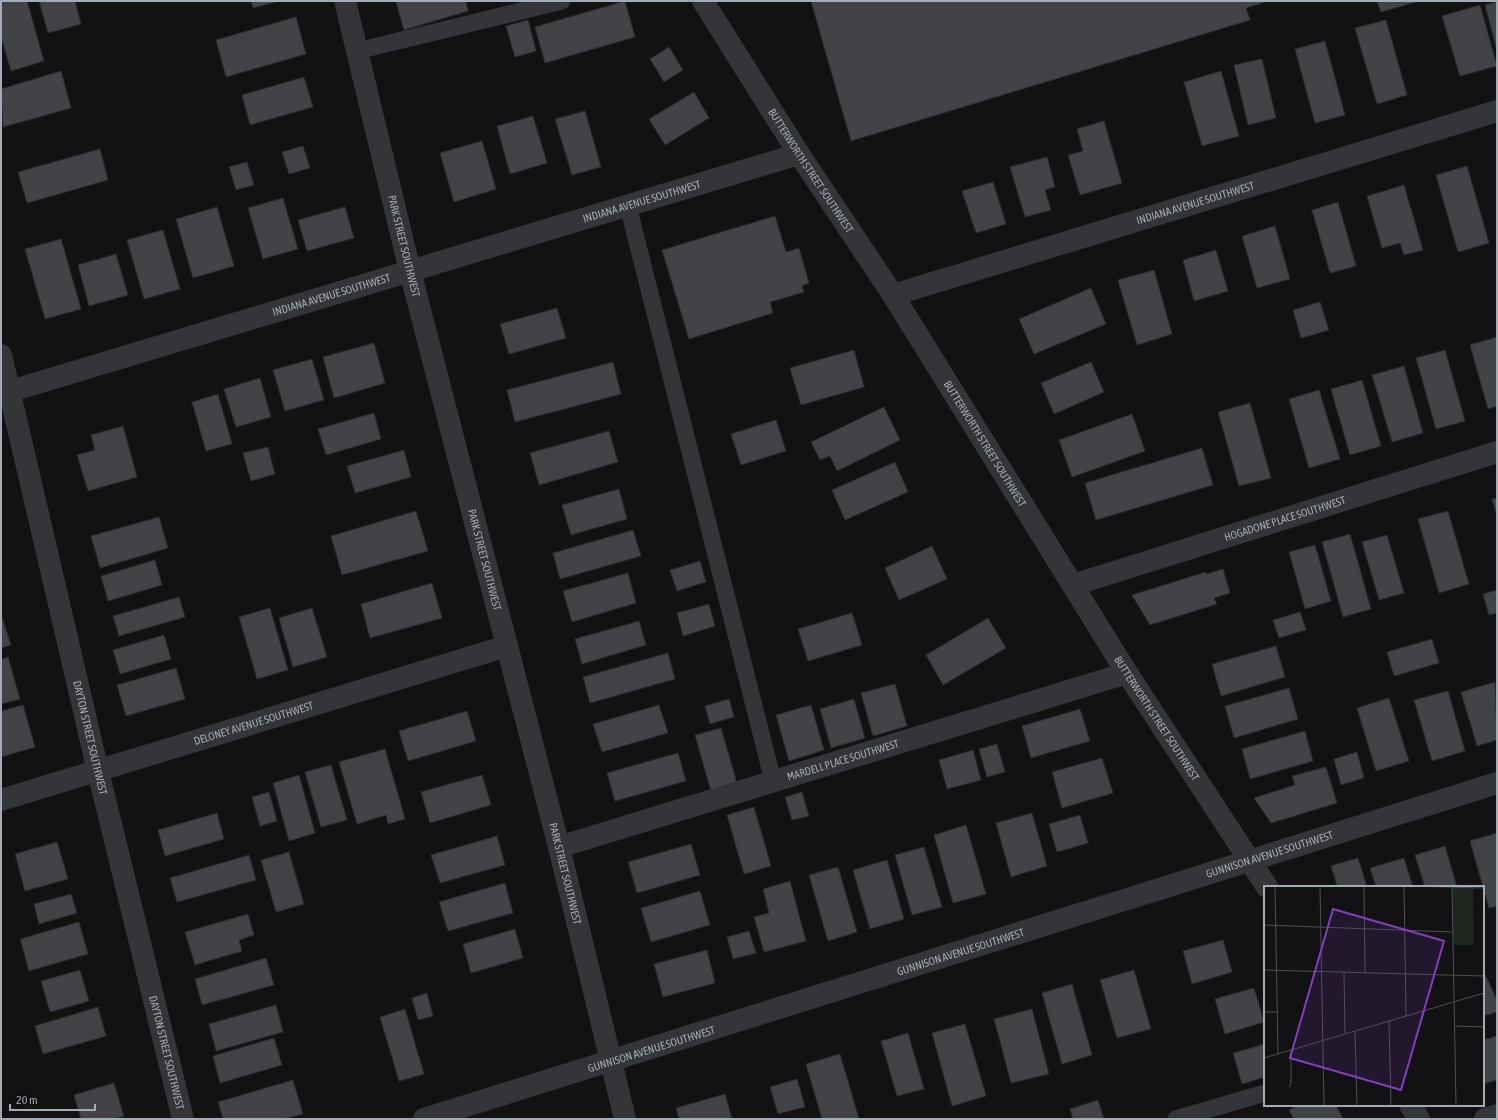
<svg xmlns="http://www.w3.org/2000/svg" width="1498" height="1120" font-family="'Asap Condensed',sans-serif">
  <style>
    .building { fill: #414347; stroke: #2c2d30 }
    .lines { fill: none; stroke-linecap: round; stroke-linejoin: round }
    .service { stroke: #343538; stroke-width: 17 }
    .minor { stroke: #343538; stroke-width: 22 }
    .tertiary { stroke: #343538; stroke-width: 22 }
    .labels { text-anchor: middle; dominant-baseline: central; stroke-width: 3; stroke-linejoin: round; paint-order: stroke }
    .street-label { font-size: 11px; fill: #a5abb3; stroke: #0d0d0f }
    .inset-road { fill: none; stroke: #4d4f54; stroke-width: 1 }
    .view { fill: #813fbd; fill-opacity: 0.15; stroke: #813fbd; stroke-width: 2 }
    .inset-edge { fill: none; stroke: #a5abb3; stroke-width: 2 }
  </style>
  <rect width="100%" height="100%" fill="#121214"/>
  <path class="building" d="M1 1H27L44 61 11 71 1 37Z
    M39 1H75L81 24 48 33Z
    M251 1H280L253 8Z
    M399 1H466L468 11 404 30 396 2Z
    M625 1 635 37 545 63 535 27Z
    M811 1H1268L1246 8 1250 20 851 141Z
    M1377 1H1416V2L1381 12Z
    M1497 2V51L1485 5Z
    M1480 5 1497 66 1460 76 1442 16Z
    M296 17 306 54 226 77 216 40Z
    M528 20 536 51 515 57 506 26Z
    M1386 20 1407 95 1377 104 1355 28Z
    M1325 41 1345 115 1315 123 1295 49Z
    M669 47 683 70 664 82 650 59Z
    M1262 59 1276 118 1248 125 1234 65Z
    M61 71 71 108 3 127 1 89Z
    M1221 71 1239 136 1202 146 1184 82Z
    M304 77 313 107 250 125 242 95Z
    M694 92 709 118 665 145 649 119Z
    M585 111 601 167 572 175 555 119Z
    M533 116 547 163 510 174 497 126Z
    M1104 121 1122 183 1080 195 1068 155 1083 151 1077 129Z
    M482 141 496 189 454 202 440 153Z
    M303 146 310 168 289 174 282 152Z
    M100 149 108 180 27 203 18 172Z
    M1047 157 1055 187 1045 190 1051 210 1025 217 1010 167Z
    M247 162 254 185 236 190 229 167Z
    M1467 166 1489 243 1458 252 1436 175Z
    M993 182 1006 224 976 233 962 191Z
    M1404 185 1423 250 1404 255 1400 243 1382 248 1367 196Z
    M283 198 298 249 263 259 248 208Z
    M1338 202 1356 266 1330 273 1312 210Z
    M217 207 234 266 193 278 176 219Z
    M345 207 354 238 307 251 298 220Z
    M775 216 786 252 799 248 809 283 802 286 804 292 770 302 773 313 689 339 662 250Z
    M1275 226 1290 279 1257 288 1242 236Z
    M163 230 180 289 144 299 127 240Z
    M61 239 81 309 45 319 25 249Z
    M1216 250 1228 291 1194 301 1183 260Z
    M116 254 128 295 89 306 78 265Z
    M1154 270 1172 334 1137 345 1118 280Z
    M1091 288 1106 324 1034 354 1019 319Z
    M1320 302 1329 330 1301 338 1293 310Z
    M557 308 566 338 509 354 500 324Z
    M1497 337V406L1488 409 1470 345Z
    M374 343 385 383 334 398 323 357Z
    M854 350 864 387 801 405 790 368Z
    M1445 350 1465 421 1436 429 1416 358Z
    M312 359 324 400 285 411 273 370Z
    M613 362 621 394 515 422 507 390Z
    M1091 362 1104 392 1054 414 1041 383Z
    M1404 366 1423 433 1392 442 1372 375Z
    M260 378 271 417 236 427 224 389Z
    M1362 380 1381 446 1350 455 1331 389Z
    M1319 390 1340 459 1309 468 1289 399Z
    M218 394 232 444 206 451 192 402Z
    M1250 403 1271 478 1239 486 1218 412Z
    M884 407 900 440 837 471 830 456 820 460 811 442Z
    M374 413 381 439 326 455 318 429Z
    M1132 414 1145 451 1072 477 1059 440Z
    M776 420 786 451 741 465 731 434Z
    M123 426 137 477 88 491 77 455 95 450 91 435Z
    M609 431 618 462 539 485 530 453Z
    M268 447 275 474 251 481 243 453Z
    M1202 448 1213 485 1096 520 1085 483Z
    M404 450 411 477 355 493 347 466Z
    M895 462 908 492 845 520 832 490Z
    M619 489 627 519 571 535 562 505Z
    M1497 498V517L1492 499Z
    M416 511 428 551 342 575 331 536Z
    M1448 511 1469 584 1439 593 1418 519Z
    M159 517 168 548 100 568 91 536Z
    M633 530 641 556 560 579 553 553Z
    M1350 534 1371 609 1343 617 1322 542Z
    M1387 535 1404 593 1379 600 1362 542Z
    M1315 545 1331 601 1305 609 1289 552Z
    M932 546 947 579 899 600 885 568Z
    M155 560 162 585 108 601 101 576Z
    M700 561 706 582 677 591 670 570Z
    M1223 569 1230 593 1214 598 1217 604 1150 625 1132 595 1206 572 1207 574Z
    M628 573 636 603 572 622 563 591Z
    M432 583 442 618 370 638 361 604Z
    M1497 590V613L1489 615 1483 594Z
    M179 597 185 617 119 636 113 616Z
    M709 604 715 626 683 636 677 613Z
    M270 608 288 670 257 679 239 617Z
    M312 608 327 657 293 667 279 618Z
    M1300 612 1306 630 1279 638 1273 620Z
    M852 613 862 645 808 661 798 629Z
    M1 614 11 645 1 648Z
    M988 618 1006 648 943 685 926 655Z
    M639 621 646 645 582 664 575 639Z
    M164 635 171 659 120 674 113 650Z
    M1432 639 1439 663 1394 676 1387 652Z
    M1276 646 1285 677 1221 696 1212 664Z
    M668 653 675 679 590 703 583 677Z
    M8 657 20 699 1 704V659Z
    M176 668 185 699 126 716 117 685Z
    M1495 682 1497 740 1477 746 1461 692Z
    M895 684 907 726 873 736 861 693Z
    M1289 688 1298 719 1234 738 1225 706Z
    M1448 691 1465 751 1432 761 1414 700Z
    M1389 698 1409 761 1376 771 1357 708Z
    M729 699 734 717 710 724 705 706Z
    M854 699 865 738 831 748 820 709Z
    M23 705 35 747 1 757V711Z
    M659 705 668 733 602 752 593 724Z
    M811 705 824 750 789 761 776 715Z
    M1080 709 1090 741 1031 758 1022 726Z
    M467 711 476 741 408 761 399 731Z
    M721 728 737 783 711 791 695 735Z
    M1305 731 1313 761 1250 779 1242 749Z
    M997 744 1005 772 987 777 979 749Z
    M385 749 405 819 388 824 386 815 357 824 339 762Z
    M973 750 981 780 947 789 939 760Z
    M1357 752 1364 778 1341 785 1334 759Z
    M678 753 686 781 615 801 607 773Z
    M1102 758 1113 793 1062 808 1052 772Z
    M331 765 347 820 321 827 305 772Z
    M1326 767 1337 803 1271 823 1254 798 1295 785 1292 776Z
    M299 775 315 833 289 841 273 783Z
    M482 775 491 805 430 823 421 792Z
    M269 792 277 821 260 826 252 797Z
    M802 792 809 816 792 820 785 797Z
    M754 807 771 866 744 874 727 815Z
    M217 813 224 839 165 856 158 830Z
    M1032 813 1047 866 1011 877 996 823Z
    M1080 815 1088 843 1057 852 1049 824Z
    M966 825 986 894 953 903 934 835Z
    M1497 833V906L1489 908 1470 841Z
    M497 836 505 865 440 883 431 855Z
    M57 842 68 879 25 891 15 854Z
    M691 844 700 875 637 893 628 862Z
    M1445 846 1457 887H1425L1415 855Z
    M924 847 942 907 912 915 895 855Z
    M289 852 304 904 276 912 261 860Z
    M249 855 256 880 177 902 170 878Z
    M1358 858 1367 887H1331L1337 885 1331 866Z
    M1404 858 1413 887H1376L1370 868Z
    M887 860 904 919 870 929 853 870Z
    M838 867 857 932 828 941 809 875Z
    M790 881 806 941 764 952 754 917 769 913 763 889Z
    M505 883 513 913 448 931 439 902Z
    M700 891 710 925 651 942 641 908Z
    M71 894 77 913 39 924 34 904Z
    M248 914 254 935 239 940 242 951 195 965 185 932Z
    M79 922 88 954 29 971 20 939Z
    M515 929 523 958 471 973 463 944Z
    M749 931 756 953 733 959 727 937Z
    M1223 940 1232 972 1192 984 1183 951Z
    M707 950 715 983 663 997 654 964Z
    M266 958 274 985 202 1005 195 979Z
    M80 970 89 1001 50 1012 41 981Z
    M1134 970 1151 1029 1117 1038 1100 980Z
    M1483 970 1497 1000V1012L1483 1016Z
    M1072 984 1092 1055 1062 1064 1042 993Z
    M1254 988 1264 1022 1225 1034 1215 999Z
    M427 993 433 1016 418 1020 412 998Z
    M276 1005 283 1032 216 1051 209 1024Z
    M98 1007 106 1036 43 1054 35 1026Z
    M405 1009 424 1074 399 1081 380 1017Z
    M1032 1009 1049 1074 1011 1083 994 1019Z
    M965 1024 986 1096 952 1106 932 1033Z
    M908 1033 924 1089 897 1096 881 1041Z
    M1497 1036V1080L1483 1084V1040Z
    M274 1038 282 1065 220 1083 213 1056Z
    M1265 1044V1077L1242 1084 1233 1053Z
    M840 1054 859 1119H822L806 1064Z
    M797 1079 805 1107 778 1114 770 1087Z
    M293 1080 303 1114 284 1119H223L218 1102Z
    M114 1083 124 1116 114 1119H81L74 1095Z
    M725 1094 732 1119H679L676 1108Z
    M1098 1100 1104 1119H1073L1070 1109Z
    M1298 1105H1336L1343 1119H1294L1289 1110Z"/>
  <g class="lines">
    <path class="service" d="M357 51 562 1
      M628 206 773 781
      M1176 1119 1265 1093"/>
    <g class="minor">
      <path id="s1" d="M345 1 410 271 559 847 625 1119"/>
      <path id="s2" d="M893 295 1497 111"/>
      <path id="s3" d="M1 355 98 771 183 1119"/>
      <path id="s4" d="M1 394 799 154"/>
      <path id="s5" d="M1073 585 1497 452"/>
      <path id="s6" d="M1 800 507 646"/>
      <path id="s7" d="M559 847 1127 673"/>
      <path id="s8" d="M424 1119C783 1010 1139 894 1497 783"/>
      <path d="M1485 1119 1497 1115"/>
    </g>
    <g class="tertiary">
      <path id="s9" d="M703 1 799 154 893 295 1127 673 1267 887"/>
      <path d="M1410 1105 1419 1119"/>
    </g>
  </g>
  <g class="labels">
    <g class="street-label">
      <text stroke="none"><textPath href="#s9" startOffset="201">BUTTERWORTH STREET SOUTHWEST</textPath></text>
      <text stroke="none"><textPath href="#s4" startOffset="669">INDIANA AVENUE SOUTHWEST</textPath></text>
      <text stroke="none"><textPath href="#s2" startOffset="316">INDIANA AVENUE SOUTHWEST</textPath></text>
      <text stroke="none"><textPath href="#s1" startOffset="252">PARK STREET SOUTHWEST</textPath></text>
      <text stroke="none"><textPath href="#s4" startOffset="345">INDIANA AVENUE SOUTHWEST</textPath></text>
      <text stroke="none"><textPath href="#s9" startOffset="525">BUTTERWORTH STREET SOUTHWEST</textPath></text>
      <text stroke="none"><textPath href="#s5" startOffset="222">HOGADONE PLACE SOUTHWEST</textPath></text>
      <text stroke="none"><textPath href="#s1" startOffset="576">PARK STREET SOUTHWEST</textPath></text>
      <text stroke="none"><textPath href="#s9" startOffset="849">BUTTERWORTH STREET SOUTHWEST</textPath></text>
      <text stroke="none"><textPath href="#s6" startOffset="264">DELONEY AVENUE SOUTHWEST</textPath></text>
      <text stroke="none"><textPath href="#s3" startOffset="393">DAYTON STREET SOUTHWEST</textPath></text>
      <text stroke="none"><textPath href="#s7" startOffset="297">MARDELL PLACE SOUTHWEST</textPath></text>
      <text stroke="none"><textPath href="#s8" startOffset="886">GUNNISON AVENUE SOUTHWEST</textPath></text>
      <text stroke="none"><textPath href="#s1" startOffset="900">PARK STREET SOUTHWEST</textPath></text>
      <text stroke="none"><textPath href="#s8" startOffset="562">GUNNISON AVENUE SOUTHWEST</textPath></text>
      <text stroke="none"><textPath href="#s8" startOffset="238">GUNNISON AVENUE SOUTHWEST</textPath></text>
      <text stroke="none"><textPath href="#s3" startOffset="717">DAYTON STREET SOUTHWEST</textPath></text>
    </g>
  </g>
  <g transform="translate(1264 886)">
    <rect width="220" height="220" fill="#121214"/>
    <path d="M188 2H209L210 59H189Z" fill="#1f261f"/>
    <path class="inset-road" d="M11 0 14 168M56 0 60 220M100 0 101 87M140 0 142 130M145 0 220 2M188 0 192 220M0 39 189 46M0 84 220 90M80 86 81 148M0 126H13M125 135 127 220M191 140 220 141M91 145 93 220M0 172 220 107M25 201 27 197V165"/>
    <path class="view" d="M69 23 180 55 137 204 26 172Z"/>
    <rect width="220" height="220" class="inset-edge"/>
  </g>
  <rect width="1498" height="1120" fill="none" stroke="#a5abb3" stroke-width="4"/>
  <path d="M10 1104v6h85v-6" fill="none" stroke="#a5abb3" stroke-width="2"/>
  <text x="16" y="1104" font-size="12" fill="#a5abb3" stroke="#0d0d0f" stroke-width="3" paint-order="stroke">20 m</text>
</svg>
